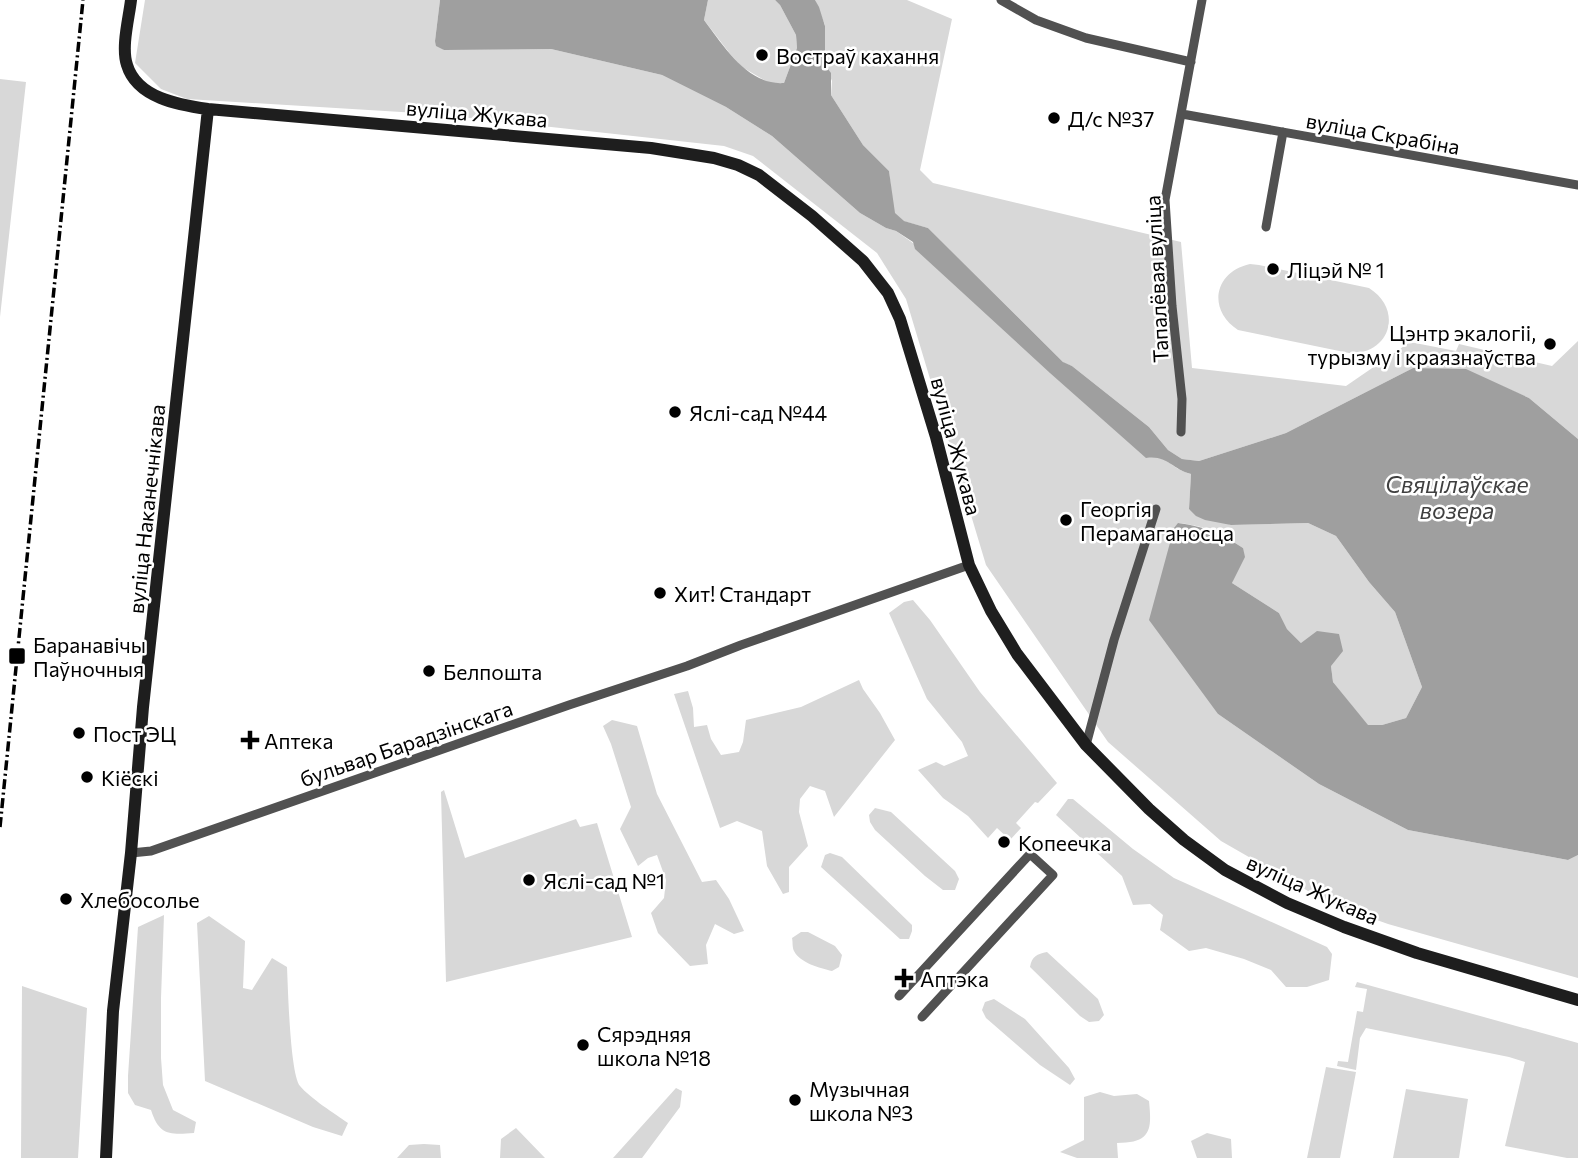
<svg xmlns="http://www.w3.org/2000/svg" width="1578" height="1158" font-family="Commissioner,sans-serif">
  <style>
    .green { fill: #d8d8d8 }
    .water { fill: #9f9f9f }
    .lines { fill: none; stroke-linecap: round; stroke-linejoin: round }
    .street { stroke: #515151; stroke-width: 9 }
    .secondary { stroke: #1e1e1e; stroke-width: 12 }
    .rail { stroke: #000; stroke-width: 3.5; stroke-dasharray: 10 3.5 2 3.5; stroke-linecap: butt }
    .poi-dot { fill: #000; stroke: #fff; stroke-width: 2.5 }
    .labels { text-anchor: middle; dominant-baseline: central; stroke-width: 5; stroke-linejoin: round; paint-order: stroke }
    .poi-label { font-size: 21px; fill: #000; stroke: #fff; text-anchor: start }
    .street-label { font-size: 21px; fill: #000; stroke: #fff }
    .water-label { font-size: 23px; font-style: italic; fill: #404040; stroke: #fff }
  </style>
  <rect width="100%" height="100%" fill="#fff"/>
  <path class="green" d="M145 0H440L435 41 444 50 551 49 662 75 726 107 772 136 860 213 886 228 896 231 913 243 1146 457C1169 455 1170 469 1191 474L1189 509 1231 525 1308 523 1336 536 1369 582 1395 612 1422 687 1406 718 1382 725 1368 726 1333 682 1331 666 1301 643 1287 629 1279 613 1232 583 1243 548C1220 533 1206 526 1178 523L1218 714 1319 784 1408 830 1568 860 1578 855V978L1388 924 1329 903 1221 841 1108 742 986 565 906 299 877 253 753 156 724 146 434 114 187 99 161 89 135 63Z
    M708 0H775L780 5 796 35 797 48 784 83 771 84 742 67 731 55 704 20Z
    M815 0H907L952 19 920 170 933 183 1181 242 1192 368 1346 386 1410 342 1456 351 1459 344 1552 366 1578 341V439L1529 398 1466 370 1413 368 1286 433 1199 461 1182 459 1168 450 1149 427 1072 366 1064 363 928 228 903 221 894 213 889 171 863 145 831 95 832 81 825 65V25Z
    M0 79 26 82 0 317Z
    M1250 264 1259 265 1369 288C1404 310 1390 355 1349 353L1238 330C1207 310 1214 272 1250 264Z
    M913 600 930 620 980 692 1057 783 1038 803 1035 802 1016 823 1021 828 1010 840 997 828 988 838 968 816 943 798 918 770 936 762 944 766 968 756 962 742 927 699 889 613 904 602Z
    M859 680 863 689 880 713 895 740 834 817 825 791 810 786 800 799 799 812 808 846 789 867V892L783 894 767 866 762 831 737 821 720 828 674 694 688 691 693 708 694 727 707 725 711 739 721 755 739 752 743 742 746 720 801 707Z
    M612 720 637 726 657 794 702 882 716 880 729 899 744 931 734 934 715 924 706 945 708 964 690 966 658 933 651 913 664 898 666 880 657 855 648 858 638 866 620 829 631 807 611 744 603 726Z
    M444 790 465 858 576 819 580 827 597 823 632 937 446 982 441 792Z
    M1068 799H1073L1133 849 1174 878 1327 947 1332 954 1329 980 1307 987H1286L1271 970 1244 959 1206 948 1189 951 1160 930 1163 915 1150 904 1133 905 1122 876 1056 815Z
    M875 808 891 812 955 871 959 879 955 890H943L925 876 875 830 870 822 869 815Z
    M830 853 842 857 912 925V931L909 939H900L821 867 825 855Z
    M164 915 161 998V1058L163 1085 173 1110 196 1122 194 1133C169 1135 159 1135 151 1110L135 1105 128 1093V1076L138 927Z
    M209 916 245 941 243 988 252 990 272 958 287 967C288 988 290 1074 300 1086 310 1098 335 1114 348 1123L342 1136 313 1127 205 1081 197 923Z
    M801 932H808L835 946 842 955 839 967 832 971C820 968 800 963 794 951 792 947 793 942 792 938Z
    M1047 952 1098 999 1104 1015 1099 1021 1089 1022 1080 1016 1030 967C1032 956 1037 954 1047 952Z
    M1357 982 1578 1043V1158H1567L1505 1146 1525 1062 1509 1057 1366 1028 1360 1038 1356 1070 1337 1066 1338 1061 1348 1062 1357 1011 1363 1012 1367 989 1355 987Z
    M22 986 87 1008 78 1158H21Z
    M994 999 1025 1019 1069 1068 1075 1079 1070 1085 1040 1065 986 1018 982 1010 985 1002Z
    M1326 1067 1356 1072 1340 1158H1307Z
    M676 1088 682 1091 680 1107 642 1158H613Z
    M1406 1089 1468 1099 1459 1158H1393Z
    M1100 1092 1114 1096 1137 1094 1149 1101C1152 1130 1151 1143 1117 1143L1118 1158H1077L1060 1152 1084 1140V1097Z
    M516 1128 545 1158H500L501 1139Z
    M1207 1133 1231 1139 1232 1158H1197L1191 1141Z
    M424 1144 440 1145 441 1158H397L409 1145Z"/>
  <path class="water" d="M440 0H708L704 20C723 45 748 86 784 83L797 48 796 35 780 5 775 0H815L819 7 825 26V65L831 73V95L863 145 889 171 895 213 904 221 928 228 1063 362 1072 366 1149 427 1168 450 1182 459 1199 461 1286 433 1413 368 1466 369 1529 398 1578 439V855L1568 860 1408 830 1319 784 1218 714 1149 620 1174 528 1178 523C1206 527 1220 533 1243 548L1245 557 1232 583 1279 613 1287 629 1301 643 1317 631 1339 634 1343 651 1331 666 1333 682 1368 725H1382L1406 718 1422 687 1395 612 1369 582 1336 536 1308 523 1231 525 1205 520 1196 516 1189 509 1191 474C1171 469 1168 455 1146 458L1050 373 915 249 913 242 896 231 886 228 860 213 772 136 726 107 662 75 551 49 444 50 436 46 435 41Z"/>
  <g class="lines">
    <path class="street" d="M1001 0 1036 20 1086 38 1191 62
      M1182 114 1578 185
      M1266 227 1283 132
      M1181 432 1182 399 1172 306 1165 200 1202 0
      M1086 745 1114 640 1156 509
      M131 853 151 851 569 705 687 666 741 645 969 565
      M899 996 1030 854 1053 875 922 1017"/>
    <path class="secondary" d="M131 0C129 18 121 47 127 65 137 98 179 105 208 109L651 148 714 158 738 165 759 175 812 216 863 261 888 293 900 319 936 437 969 565 991 611 1017 654 1086 745 1149 809 1184 840 1225 870 1287 903 1344 927 1417 953 1578 1000
      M106 1158 113 1011 131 853 143 707 208 109"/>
    <path class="rail" d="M0 827 83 0"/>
  </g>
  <g class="poi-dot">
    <circle cx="762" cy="55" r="7"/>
    <circle cx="1054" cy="118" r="7"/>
    <circle cx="1273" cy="269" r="7"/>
    <circle cx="1550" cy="344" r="7"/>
    <circle cx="675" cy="412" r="7"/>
    <circle cx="1066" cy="520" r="7"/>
    <circle cx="660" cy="593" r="7"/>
    <rect x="8" y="647" width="18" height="18" rx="3.5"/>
    <circle cx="429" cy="671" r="7"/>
    <circle cx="79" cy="733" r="7"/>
    <path d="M246.5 729.5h7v7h7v7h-7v7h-7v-7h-7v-7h7z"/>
    <circle cx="87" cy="777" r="7"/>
    <circle cx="1004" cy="842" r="7"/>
    <circle cx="529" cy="880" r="7"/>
    <circle cx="66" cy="899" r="7"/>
    <path d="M900.5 967.5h7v7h7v7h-7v7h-7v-7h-7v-7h7z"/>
    <circle cx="583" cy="1045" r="7"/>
    <circle cx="795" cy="1100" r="7"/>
  </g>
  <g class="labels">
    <g class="poi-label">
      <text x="776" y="55">Востраў кахання</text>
      <text x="1068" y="118">Д/с №37</text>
      <text x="1287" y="269">Ліцэй № 1</text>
      <text x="1536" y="332" text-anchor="end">Цэнтр экалогіі,<tspan x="1536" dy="24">турызму і краязнаўства</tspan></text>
      <text x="689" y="412">Яслі-сад №44</text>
      <text x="1080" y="508">Георгія<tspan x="1080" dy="24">Перамаганосца</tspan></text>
      <text x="674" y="593">Хит! Стандарт</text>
      <text x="33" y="644">Баранавічы<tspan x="33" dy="24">Паўночныя</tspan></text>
      <text x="443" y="671">Белпошта</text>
      <text x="93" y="733">Пост ЭЦ</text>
      <text x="264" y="740">Аптека</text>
      <text x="101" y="777">Кіёскі</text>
      <text x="1018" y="842">Копеечка</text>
      <text x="543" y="880">Яслі-сад №1</text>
      <text x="80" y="899">Хлебосолье</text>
      <text x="920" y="978">Аптэка</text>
      <text x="597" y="1033">Сярэдняя<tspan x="597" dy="24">школа №18</tspan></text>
      <text x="809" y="1088">Музычная<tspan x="809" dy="24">школа №3</tspan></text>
    </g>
    <g class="street-label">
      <text transform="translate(477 113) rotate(5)">вуліца Жукава</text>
      <text transform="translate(1383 133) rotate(10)">вуліца Скрабіна</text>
      <text transform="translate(1156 279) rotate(-93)">Тапалёвая вуліца</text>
      <text transform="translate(957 446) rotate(75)">вуліца Жукава</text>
      <text transform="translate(146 509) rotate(-84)">вуліца Наканечнікава</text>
      <text transform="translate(406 743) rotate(-19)">бульвар Барадзінскага</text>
      <text transform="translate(1313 889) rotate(24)">вуліца Жукава</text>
    </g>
    <g class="water-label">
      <text x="1457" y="484">Свяцілаўскае<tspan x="1457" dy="26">возера</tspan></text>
    </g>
  </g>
</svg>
